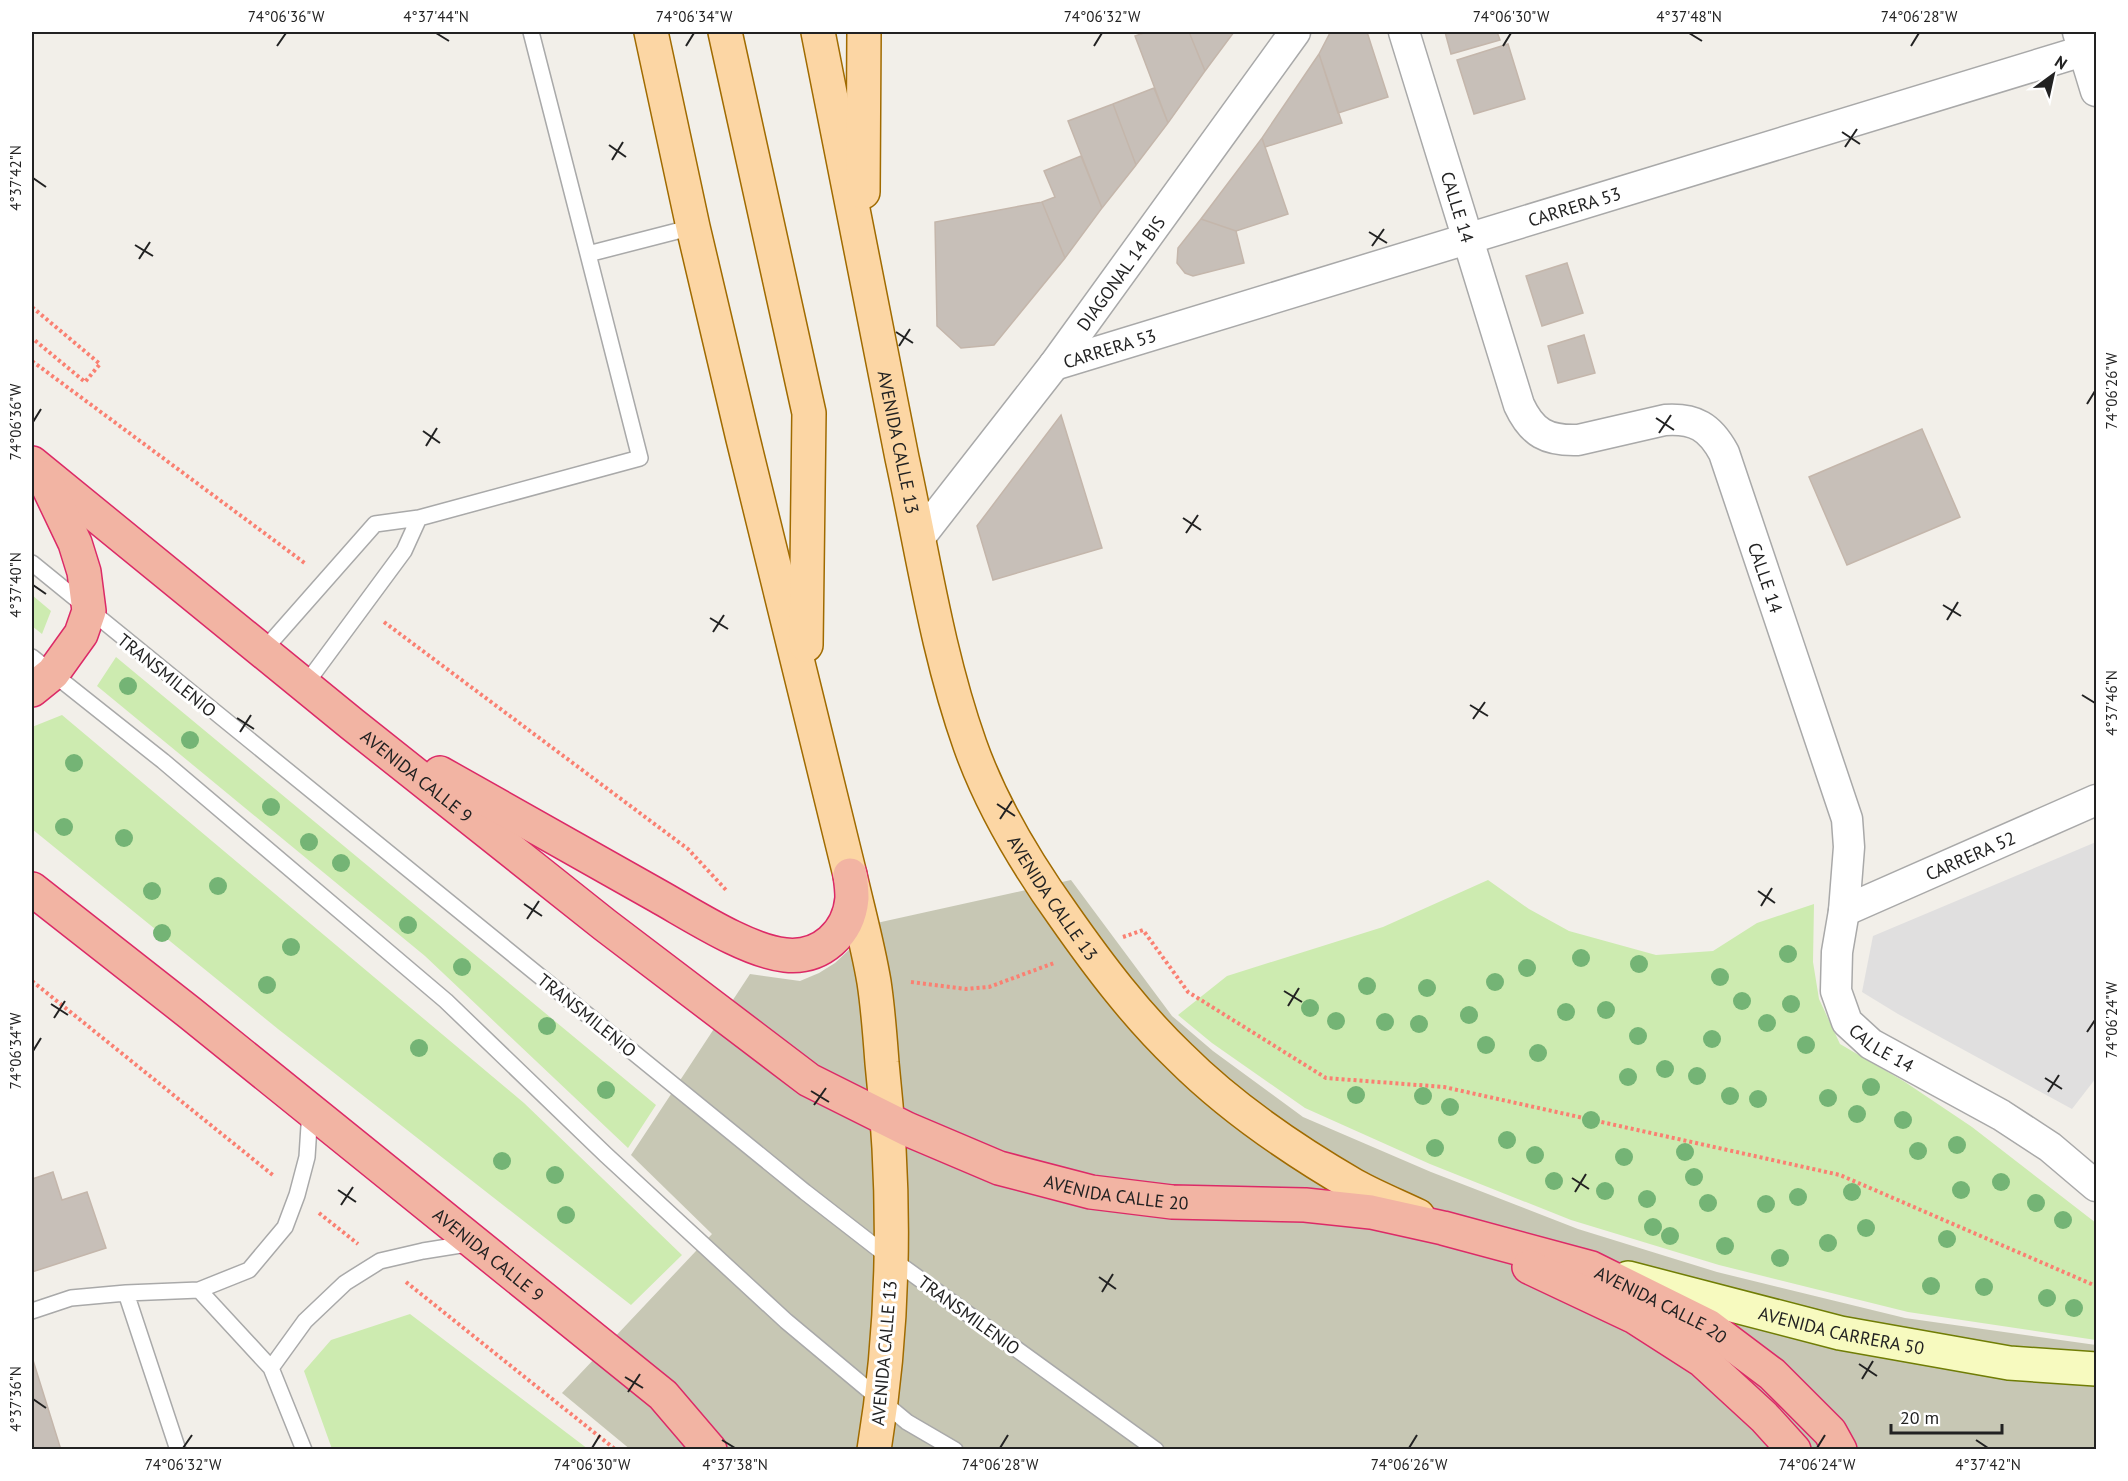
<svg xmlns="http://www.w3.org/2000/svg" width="2128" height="1481" font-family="'PT Sans',sans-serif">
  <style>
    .residential { fill: #e0dfdf }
    .construction { fill: #c7c7b4 }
    .grass { fill: #cdebb0 }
    .building { fill: #c7bfb8; stroke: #c4b6ab; stroke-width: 1.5 }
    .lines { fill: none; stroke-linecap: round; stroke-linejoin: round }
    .service-casing { stroke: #a9a9a9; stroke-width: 18 }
    .minor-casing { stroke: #a9a9a9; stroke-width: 33 }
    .secondary-casing { stroke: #707d05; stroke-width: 36 }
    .primary-casing { stroke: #a06b00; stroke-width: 36 }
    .trunk-casing { stroke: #dc2a67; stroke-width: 36 }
    .path { stroke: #fa8072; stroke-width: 4; stroke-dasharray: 3 3; stroke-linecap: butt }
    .service { stroke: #fff; stroke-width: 15 }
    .minor { stroke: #fff; stroke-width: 30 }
    .secondary { stroke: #f7fabf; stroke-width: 33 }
    .primary { stroke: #fcd6a4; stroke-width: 33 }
    .trunk { stroke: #f2b4a3; stroke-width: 33 }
    .tree { fill: #74b475 }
    .ticks { fill: none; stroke: #222; stroke-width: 2 }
    .labels { text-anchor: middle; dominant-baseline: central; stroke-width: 6; stroke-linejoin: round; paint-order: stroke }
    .street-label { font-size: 18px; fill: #222; stroke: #fff }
    .neatline { fill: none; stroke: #222; stroke-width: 2 }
    .ticks-label { font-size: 15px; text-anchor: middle; fill: #222 }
  </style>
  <rect width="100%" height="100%" fill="#f2efe9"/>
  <path class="residential" d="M2096 842V1078L2072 1109 1898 1014 1862 992 1873 936Z"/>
  <path class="construction" d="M1071 880 1172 1016 1213 1051 1303 1117 1431 1172 1578 1229 1717 1272 1905 1318 2096 1345V1449L631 1450 562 1393 712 1234 631 1155 750 974 800 981 819 973 835 963 851 948 863 926Z"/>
  <path class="grass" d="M32 595 51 611 42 634 32 626Z
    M116 657 656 1105 628 1148 425 956 97 686Z
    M62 715 524 1103 682 1255 631 1305 278 1029 32 829V727Z
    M1488 880 1529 909 1569 931 1656 955 1713 951 1757 923 1814 904 1813 962 1819 999 1840 1044 1905 1082 1972 1127 2096 1223V1340L1908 1312 1719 1265 1571 1220 1430 1164 1305 1108 1212 1043 1178 1015 1227 976 1383 927Z
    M410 1314 588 1449H332L304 1371 331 1340Z"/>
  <path class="building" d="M1147 32H1189L1205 71 1168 123 1135 36Z
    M1189 32H1234L1205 71Z
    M1334 32H1367L1388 97 1338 113 1319 54 1330 33Z
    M1445 32H1497L1500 40 1451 54Z
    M1508 44 1525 99 1474 114 1457 60Z
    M1319 54 1342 123 1265 147 1262 138Z
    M1154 88 1168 123 1136 165 1113 104Z
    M1113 104 1136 165 1102 208 1068 121Z
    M1262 138 1288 214 1236 231 1201 219Z
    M1081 156 1102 208 1065 258 1042 202 1055 197 1044 171Z
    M1042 202 1065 258 994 345 961 348 937 326 935 222Z
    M1201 219 1236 231 1244 263 1193 276 1185 273 1177 263 1178 248Z
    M1567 263 1583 313 1542 326 1526 276Z
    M1584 335 1595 373 1558 383 1548 346Z
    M1061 415 1102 548 993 580 977 526Z
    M1922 429 1960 517 1847 565 1809 477Z
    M53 1172 62 1200 87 1192 106 1248 32 1272V1179Z
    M32 1357 61 1450H32Z"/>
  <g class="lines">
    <g class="service-casing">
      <path id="service" d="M531 32 588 254
        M32 563 805 1192 881 1251 1156 1450
        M263 651 375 524 419 518 640 458 588 254 693 227
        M32 657 163 761 446 1001 606 1155 786 1321 907 1422 955 1450
        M305 685 404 551 419 518
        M199 1290 271 1368 304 1450
        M126 1293 178 1450
        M32 1311 71 1298 126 1293 199 1290 249 1270 285 1227 297 1195 307 1157 310 1110
        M271 1368 305 1321 345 1283 380 1261 423 1251 473 1243"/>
    </g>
    <g class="minor-casing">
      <g id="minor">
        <path id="s1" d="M1404 32 1519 405C1532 433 1547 441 1578 440L1665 420C1695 418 1710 427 1724 453L1847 819 1849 847 1844 911 1837 952 1836 991 1847 1022 1871 1044 2001 1115 2050 1147 2096 1186"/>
        <path d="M2078 32 2096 91"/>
        <path id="s2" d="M1054 365 2096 47"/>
        <path id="s3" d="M919 538 1054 365 1295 32"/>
        <path id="s4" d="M1844 911 2096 800"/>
      </g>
    </g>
    <g class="secondary-casing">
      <g id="secondary">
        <path id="s5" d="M1628 1278 1840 1333 2009 1363 2096 1369"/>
      </g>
    </g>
    <g class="primary-casing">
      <g id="primary">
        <path d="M651 32 693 227 743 439 850 875C858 910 868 946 874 982 878 1008 880 1036 882 1063 896 1192 895 1322 874 1450"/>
        <path d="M725 32 809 413 806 645"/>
        <path id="s6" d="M818 32C845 174 873 316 902 458 923 554 937 652 970 745 992 807 1026 863 1064 916 1099 966 1136 1015 1180 1057 1230 1107 1293 1150 1355 1186 1375 1197 1397 1206 1418 1216"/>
        <path d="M863 192 864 32"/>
      </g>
    </g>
    <g class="trunk-casing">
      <g id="trunk">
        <path id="s7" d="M32 463 352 724 605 925 809 1080 907 1129 999 1168 1091 1192 1172 1202 1305 1205 1371 1212 1443 1228 1591 1268 1708 1326 1772 1374 1830 1432 1840 1450"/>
        <path d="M32 690 53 673 81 634 89 611 84 572 75 543 44 478"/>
        <path d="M440 773C512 814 585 855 658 896 692 915 747 951 785 955 821 959 849 933 852 898 852 890 851 882 850 875"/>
        <path id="s8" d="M32 889 190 1013 663 1395 710 1450"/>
        <path d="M1529 1267 1635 1317 1702 1360 1764 1417 1794 1450"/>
      </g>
    </g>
    <path class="path" d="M32 307 100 364 85 382 32 338
      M32 361 306 564
      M384 622 688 849 727 891
      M1123 937 1143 930 1188 992 1326 1078 1444 1087 1840 1175 2096 1286
      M32 981 274 1176
      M911 982 966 989 989 987 1054 963
      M319 1213 358 1244
      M406 1282 616 1450"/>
    <use href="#service" class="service"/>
    <use href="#minor" class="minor"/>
    <use href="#secondary" class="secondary"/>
    <use href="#primary" class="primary"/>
    <use href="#trunk" class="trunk"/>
  </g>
  <g class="tree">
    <circle cx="128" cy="686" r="9"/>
    <circle cx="190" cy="740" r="9"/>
    <circle cx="74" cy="763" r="9"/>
    <circle cx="271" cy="807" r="9"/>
    <circle cx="64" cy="827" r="9"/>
    <circle cx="124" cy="838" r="9"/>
    <circle cx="309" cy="842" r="9"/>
    <circle cx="341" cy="863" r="9"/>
    <circle cx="218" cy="886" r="9"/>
    <circle cx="152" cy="891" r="9"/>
    <circle cx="408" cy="925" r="9"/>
    <circle cx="162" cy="933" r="9"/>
    <circle cx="291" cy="947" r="9"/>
    <circle cx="1788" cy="954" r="9"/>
    <circle cx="1581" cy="958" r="9"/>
    <circle cx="1639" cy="964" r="9"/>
    <circle cx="462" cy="967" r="9"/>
    <circle cx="1527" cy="968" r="9"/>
    <circle cx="1720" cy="977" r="9"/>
    <circle cx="1495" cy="982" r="9"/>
    <circle cx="267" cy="985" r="9"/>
    <circle cx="1367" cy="986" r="9"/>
    <circle cx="1427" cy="988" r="9"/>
    <circle cx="1742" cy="1001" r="9"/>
    <circle cx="1791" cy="1004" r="9"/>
    <circle cx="1310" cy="1008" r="9"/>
    <circle cx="1606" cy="1010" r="9"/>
    <circle cx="1566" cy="1012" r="9"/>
    <circle cx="1469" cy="1015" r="9"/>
    <circle cx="1336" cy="1021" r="9"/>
    <circle cx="1385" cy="1022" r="9"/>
    <circle cx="1767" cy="1023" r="9"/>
    <circle cx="1419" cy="1024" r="9"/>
    <circle cx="547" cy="1026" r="9"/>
    <circle cx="1638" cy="1036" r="9"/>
    <circle cx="1712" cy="1039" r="9"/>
    <circle cx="1486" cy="1045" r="9"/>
    <circle cx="1806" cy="1045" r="9"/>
    <circle cx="419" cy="1048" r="9"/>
    <circle cx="1538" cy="1053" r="9"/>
    <circle cx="1665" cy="1069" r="9"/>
    <circle cx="1697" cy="1076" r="9"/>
    <circle cx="1628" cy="1077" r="9"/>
    <circle cx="1871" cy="1087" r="9"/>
    <circle cx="606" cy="1090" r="9"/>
    <circle cx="1356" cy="1095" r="9"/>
    <circle cx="1423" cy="1096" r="9"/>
    <circle cx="1730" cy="1096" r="9"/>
    <circle cx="1828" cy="1098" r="9"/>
    <circle cx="1758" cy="1099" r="9"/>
    <circle cx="1450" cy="1107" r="9"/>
    <circle cx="1857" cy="1114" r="9"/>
    <circle cx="1591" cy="1120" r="9"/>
    <circle cx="1903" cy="1120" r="9"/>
    <circle cx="1507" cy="1140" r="9"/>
    <circle cx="1957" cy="1145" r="9"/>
    <circle cx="1435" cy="1148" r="9"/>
    <circle cx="1918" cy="1151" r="9"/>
    <circle cx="1685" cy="1152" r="9"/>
    <circle cx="1535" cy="1155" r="9"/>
    <circle cx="1624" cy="1157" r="9"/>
    <circle cx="502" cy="1161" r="9"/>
    <circle cx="555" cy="1175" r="9"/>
    <circle cx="1694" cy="1177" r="9"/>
    <circle cx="1554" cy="1181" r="9"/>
    <circle cx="2001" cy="1182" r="9"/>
    <circle cx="1961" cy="1190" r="9"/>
    <circle cx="1605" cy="1191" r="9"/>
    <circle cx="1852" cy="1192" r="9"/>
    <circle cx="1798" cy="1197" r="9"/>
    <circle cx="1647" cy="1199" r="9"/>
    <circle cx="1708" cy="1203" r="9"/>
    <circle cx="2036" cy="1203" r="9"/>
    <circle cx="1766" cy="1204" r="9"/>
    <circle cx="566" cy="1215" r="9"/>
    <circle cx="2063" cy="1220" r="9"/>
    <circle cx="1653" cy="1227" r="9"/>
    <circle cx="1866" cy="1228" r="9"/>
    <circle cx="1670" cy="1236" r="9"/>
    <circle cx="1947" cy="1239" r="9"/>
    <circle cx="1828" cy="1243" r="9"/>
    <circle cx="1725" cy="1246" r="9"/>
    <circle cx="1780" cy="1258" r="9"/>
    <circle cx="1931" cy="1286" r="9"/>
    <circle cx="1984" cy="1287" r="9"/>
    <circle cx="2047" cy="1298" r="9"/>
    <circle cx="2074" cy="1308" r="9"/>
  </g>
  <path class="ticks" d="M436 33 449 41M1689 33 1702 41M277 46 286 33M686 46 694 33M1094 46 1102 33M1503 46 1511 33M1911 46 1919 33M1842 132 1860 144M609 145 626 157M1845 147 1857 129M612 160 623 142M33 178 46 187M1369 232 1387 243M135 245 153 256M1372 246 1384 229M139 259 150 242M896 332 913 343M899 346 910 329M2087 404 2095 391M1656 418 1674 430M33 422 41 409M423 431 440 443M1659 433 1671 415M426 446 437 428M1183 518 1201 530M1186 533 1198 515M33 585 46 594M1943 605 1961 616M710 618 728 629M1947 620 1958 602M713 632 724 615M2082 695 2095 703M1470 705 1488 716M237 718 254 729M1473 719 1485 702M240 732 251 715M997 804 1015 816M1000 819 1012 801M1758 891 1775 903M524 904 542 916M1761 906 1772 888M527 919 539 901M1284 991 1302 1002M51 1004 68 1015M1288 1006 1299 988M54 1018 65 1001M2087 1032 2095 1020M33 1051 41 1038M2045 1078 2062 1089M811 1091 829 1102M2048 1092 2059 1075M814 1105 826 1088M1572 1178 1589 1189M338 1190 356 1202M1575 1192 1586 1174M341 1205 353 1187M1099 1277 1116 1289M1102 1292 1113 1274M1859 1364 1877 1376M625 1377 643 1388M1862 1379 1873 1361M628 1392 640 1374M33 1399 46 1408M722 1440 735 1448M1976 1440 1988 1448M183 1448 192 1435M592 1448 600 1435M1000 1448 1008 1435M1409 1448 1417 1435M1817 1448 1825 1435"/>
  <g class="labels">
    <g class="street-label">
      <text stroke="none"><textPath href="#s2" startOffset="544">CARRERA 53</textPath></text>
      <text stroke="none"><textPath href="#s1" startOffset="183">CALLE 14</textPath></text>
      <text stroke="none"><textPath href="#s3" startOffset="333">DIAGONAL 14 BIS</textPath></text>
      <text stroke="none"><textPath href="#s2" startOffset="58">CARRERA 53</textPath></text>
      <text stroke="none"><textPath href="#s6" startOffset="418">AVENIDA CALLE 13</textPath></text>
      <text stroke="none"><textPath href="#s1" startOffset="758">CALLE 14</textPath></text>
      <text transform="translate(167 675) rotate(39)">TRANSMILENIO</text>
      <text stroke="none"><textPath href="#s7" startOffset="496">AVENIDA CALLE 9</textPath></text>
      <text stroke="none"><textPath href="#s4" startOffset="138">CARRERA 52</textPath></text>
      <text stroke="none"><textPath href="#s6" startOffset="904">AVENIDA CALLE 13</textPath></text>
      <text transform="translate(587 1015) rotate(39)">TRANSMILENIO</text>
      <text stroke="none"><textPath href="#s1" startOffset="1262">CALLE 14</textPath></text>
      <text stroke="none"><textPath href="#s7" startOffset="1322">AVENIDA CALLE 20</textPath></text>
      <text stroke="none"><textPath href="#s8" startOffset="585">AVENIDA CALLE 9</textPath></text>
      <text stroke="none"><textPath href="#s7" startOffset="1884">AVENIDA CALLE 20</textPath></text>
      <text transform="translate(969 1315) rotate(36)">TRANSMILENIO</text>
      <text stroke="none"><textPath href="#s5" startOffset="220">AVENIDA CARRERA 50</textPath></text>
      <text transform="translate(884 1353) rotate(-85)">AVENIDA CALLE 13</text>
    </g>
  </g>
  <rect width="2128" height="1481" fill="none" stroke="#ffffff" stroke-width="66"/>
  <g transform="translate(2053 75) rotate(33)" stroke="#ffffff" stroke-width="4.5" paint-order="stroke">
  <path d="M0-4.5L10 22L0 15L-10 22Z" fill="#222222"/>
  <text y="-9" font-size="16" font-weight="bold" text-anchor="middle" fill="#222222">N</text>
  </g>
  <path d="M1891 1424v9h111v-9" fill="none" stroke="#222222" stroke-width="3"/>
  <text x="1900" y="1424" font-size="18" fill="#222222" stroke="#ffffff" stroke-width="4.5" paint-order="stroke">20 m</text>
  <rect x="33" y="33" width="2062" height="1415" class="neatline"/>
  <g class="ticks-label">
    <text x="286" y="22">74°06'36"W</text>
    <text x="436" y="22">4°37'44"N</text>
    <text x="694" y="22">74°06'34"W</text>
    <text x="1102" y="22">74°06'32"W</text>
    <text x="1511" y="22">74°06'30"W</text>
    <text x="1689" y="22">4°37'48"N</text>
    <text x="1919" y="22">74°06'28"W</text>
    <text transform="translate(16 178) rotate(-90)" y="5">4°37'42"N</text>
    <text transform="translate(2112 391) rotate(-90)" y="5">74°06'26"W</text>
    <text transform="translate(16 422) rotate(-90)" y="5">74°06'36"W</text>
    <text transform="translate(16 585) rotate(-90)" y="5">4°37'40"N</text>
    <text transform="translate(2112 703) rotate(-90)" y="5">4°37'46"N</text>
    <text transform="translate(2112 1020) rotate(-90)" y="5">74°06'24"W</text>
    <text transform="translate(16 1051) rotate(-90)" y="5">74°06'34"W</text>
    <text transform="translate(16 1399) rotate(-90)" y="5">4°37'36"N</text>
    <text x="183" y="1470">74°06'32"W</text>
    <text x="592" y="1470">74°06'30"W</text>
    <text x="735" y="1470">4°37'38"N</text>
    <text x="1000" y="1470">74°06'28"W</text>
    <text x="1409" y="1470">74°06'26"W</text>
    <text x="1817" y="1470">74°06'24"W</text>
    <text x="1988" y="1470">4°37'42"N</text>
  </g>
</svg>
